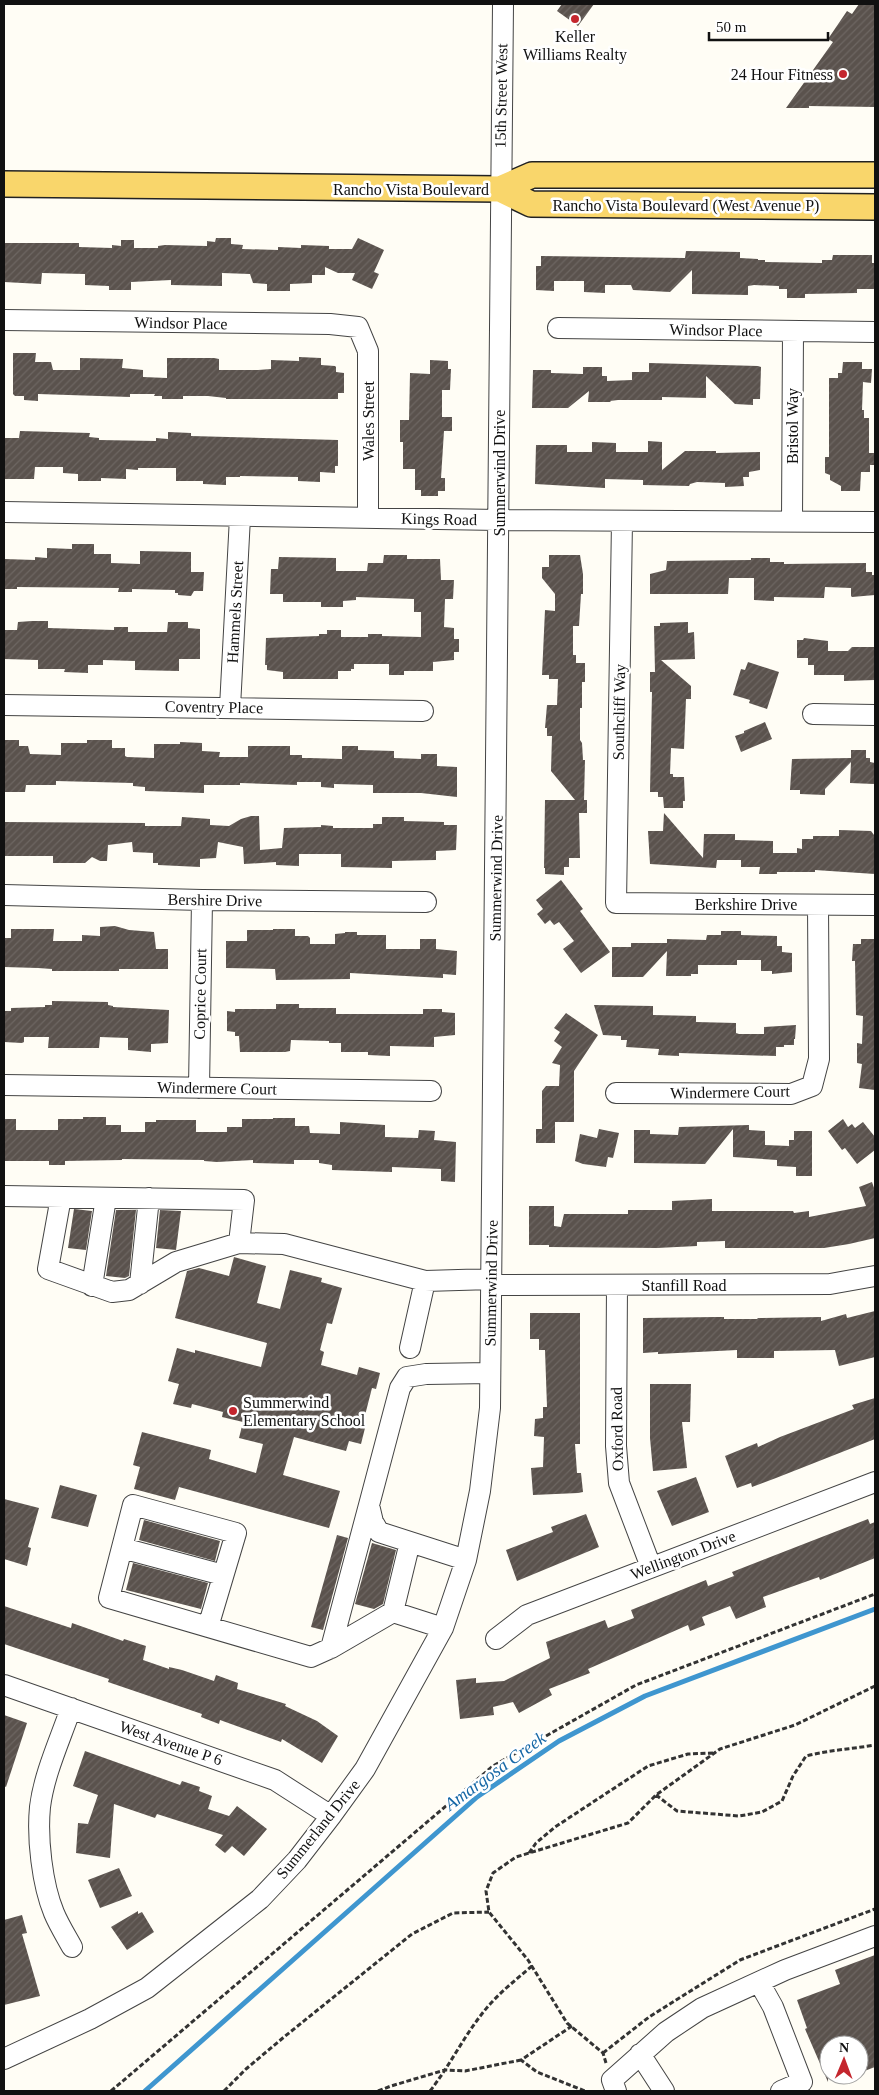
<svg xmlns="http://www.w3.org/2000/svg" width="879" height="2095" font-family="'Times New Roman',serif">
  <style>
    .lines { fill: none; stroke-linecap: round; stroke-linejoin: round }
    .stream { stroke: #3f96cf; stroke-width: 5 }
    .building { fill: url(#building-hatch) }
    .minor-casing { stroke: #444; stroke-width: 22 }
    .major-casing { stroke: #222; stroke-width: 28 }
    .path { stroke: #333; stroke-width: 3; stroke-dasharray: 5 2.5; stroke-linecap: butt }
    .minor { stroke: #fff; stroke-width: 20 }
    .major { stroke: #f9d66b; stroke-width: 25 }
    .poi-dot { fill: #c4262e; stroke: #fff; stroke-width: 2 }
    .labels { text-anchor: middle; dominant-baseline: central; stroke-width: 5; stroke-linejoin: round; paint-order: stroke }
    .poi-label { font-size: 16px; fill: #111; stroke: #fff }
    .street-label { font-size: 16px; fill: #111; stroke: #fff }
    .water-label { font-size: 18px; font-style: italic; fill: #1768a6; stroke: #fff }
  </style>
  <defs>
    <pattern id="building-hatch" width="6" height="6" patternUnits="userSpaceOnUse" patternTransform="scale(1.25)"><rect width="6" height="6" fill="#5a524d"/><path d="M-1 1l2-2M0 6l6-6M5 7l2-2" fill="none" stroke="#6d6662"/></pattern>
  </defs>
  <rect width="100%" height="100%" fill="#fffdf5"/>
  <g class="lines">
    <path class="stream" d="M145 2091 477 1797 559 1741 645 1696 875 1609"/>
  </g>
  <path class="building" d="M562 4H594L578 26 557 11Z
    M859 4 875 5V107L809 106V108H786L833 42 828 39 847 11 852 14Z
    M216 238H231V244L243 245 242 249 278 250V247L301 248V245L329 246V249H352L358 238 384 250 374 272 379 274 372 289 352 280 355 273H338L325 267V275H312V283L290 284V291H267V284L253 283 250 274 222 273V286L171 285V280L131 282V290H109V286L85 285V274L42 273 41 284 4 282V243H79V247L112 248V245L121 246V240H134V248H158V246L165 245 207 246V241L215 242Z
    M686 251 740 252V258L758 259V260H765V262L822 263V260H832L833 255H872V263H875V289H857V293L805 294V298H787V289H779V286L754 285 748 286V295L692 294V270L670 292 633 290 631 285H605V293L584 292V281H554V291L536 290V266H541V256L685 258Z
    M13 353H36L35 362H51L53 370H80V358L123 359 122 368 143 370V377L167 378V358H214L219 359V370H258L271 369V360L299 361V357L321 358V365L335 366 336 367V372L344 373V393H338V399H226V398L208 396H183V399H162V396H154L155 394H130V397L38 394V401L24 400V396H15L13 394Z
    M430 360 448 361V369H451L450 390H442V417H452V431H444L441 478H445V491H438V496H421V490H415V469H403V442H400V420H409L410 373 430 374Z
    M843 362H862V369H872L871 383 863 382 862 410H864V418H869V453H875V465H870V472H861L860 491H841V486L830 480V475L825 473V457H829V378H838V373H842Z
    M649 363 758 366 761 367 760 399H753V405L735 404 706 376V398L662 397V400H618L610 401 611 402H588L589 391 568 408H532L533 370H551V373L583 374V367H602V376H607V381L632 380V372H649Z
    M20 431 90 433 89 437 99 438V440L156 441V438L168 439V432L191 433V436L338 440V466H335V473L320 472V482L298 481V477L240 476V477H226V485L203 484V481H176V468H138V470L126 469V479L101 478V481H78V474L63 473V467H35L34 479H4V438H19Z
    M648 441 662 442V470L685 451H716V453L760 452V470L749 472V477H743L744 486 725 487V483L697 482 690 484 689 486 643 485V480L605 479V488L535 484 536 445H567V452H592V442L616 443V452H648Z
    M72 544H94V554H111V563L140 564V551L191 552V572H204L203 591H194L191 596 178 595V593H175V590L132 589V592H118L119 588 17 587V589H4V559L35 560V557L47 558V548L72 549Z
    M384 555H407V559H440L441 580H454L453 599H445L444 627 454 628V639H459V652H454V660L433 662V671H404V675H389V664H354V669H351V671H338V679H283V672L267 670V665H265L266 638 319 636V634H327V630H341V637H368V634H382V636L421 637V612H414V599L356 597V600L343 601V607H321V602H283V594H270L271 569H278L279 557 336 558V571H367L368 563H383Z
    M549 555H580L583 574V594H581L579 626H573V655H576V663H585V682H582V708H580V740L582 743 583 760H585L584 800H587V813H579L580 858H569V867H564V875L545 874V868H544L545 800H575L551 771 552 736H547V728H545L547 705H557L558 679H549V675H542L545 610 555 611V594L542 578V567H549Z
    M751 558H770V562H784V564L866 563V572H872V575H875V595L852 597 851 596V588L825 587 824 598 774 597V601L754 600V578H729L728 594H650V574L666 570 667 561 751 560Z
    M32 621H48V628L114 630V627H128V632H167L168 622H188V628L200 629V659H179V671L135 670V661L103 660V665H88V673L64 672 65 669H38V660L4 659V630H17L18 622Z
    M688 622V633L694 632 695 659 661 660 691 686V699H686L684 749 671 748 670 774H673V777H684L685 801H683V808H664L663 797H658V792H650L652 692H650V672H655L654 626H660V623Z
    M804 638 828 641V651H848L852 647H875V680L844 681V675H814V665H808V658H797V640H803Z
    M748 662 779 672 767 709 749 703 750 700 733 695 741 669 745 670Z
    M765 722 772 739 741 752 735 736 744 733V731Z
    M4 740H19V746H28L30 754 61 755V743H87V740H112V748H125V756L127 757 154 758V744H180V742L202 743V751L220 752 219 757H248V746H290V755H302V758H310L342 759V746H358V750L394 751V758L421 759V754H437V766L457 767V797L421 793H373V785L334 784V788L321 787V782H297V785L240 783V785H204V793L145 791V787L133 786V783L56 781V785H26L25 792H4Z
    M851 750H866V758H870V762L875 763 874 784 850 783 851 762 825 789V795L800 794V790H790L792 759 851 758Z
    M664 813 703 858 704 834H735V840L773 841V853H797V848L802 849V839H813V836H839V830L871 831 874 835 875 874 815 870V872H777V874H759L760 867H741V860H717L716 868 650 864 648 831H663Z
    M251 816H259L260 850 282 848 284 828 321 827V825L333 826V828H373V824H382V817H404V821L444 822V825H457L456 850 436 851V860L392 861V868L341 867V854H299V866L276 865V862L244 864 243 847 218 842 216 858 200 859V867L158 865V863H153V853L133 852 132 842 108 845 107 861H100L92 857 85 863H53V856H4V822L145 823V826H181L182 817 210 819V825L229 826 241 819Z
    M561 880 583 909 580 911 610 952 581 973 563 949 574 941 559 922 554 925 550 920 545 924 537 914 543 909 536 900Z
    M115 926 129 930 154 932 156 949H168V969H119V971H52V969L38 968 4 967V938H11V929H54L53 941H82V935L100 936V927Z
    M273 929H295V936H308L310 938V944H335V934L345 933V932H357V935H386V949H420V939H436V949L457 951 456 975 443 974V978L350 973V979L276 980 275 969 226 968V941H247V930H273Z
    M721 931H741V935L777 936V946H782V952L792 953V972L772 974V971H761V960H737V965H698V974H691V976H666L667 951 643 977H612V947H631V943H667V939L706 940 707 935H721Z
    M861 939H875V1090L859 1088 862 1064 857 1063V1043L862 1044 863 1016 856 1015 855 961H852L853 944H861Z
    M52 1001 108 1002V1005L113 1006V1007L169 1010 168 1043 151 1044V1052L128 1050V1038L100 1037 99 1048H48L49 1037H24V1042L22 1043 4 1042V1011H11V1008L45 1007V1005H52Z
    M276 1004H299V1008H336V1014H423V1009H442V1012L455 1013V1035L434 1037V1047L390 1046V1056L368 1055V1052H341V1043H329V1041L291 1040 290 1051 285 1052H240L239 1036H235V1032L227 1031V1011L235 1012V1009H276Z
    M594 1005 653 1006V1015L696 1016V1022L736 1023V1033L739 1034H764V1027L796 1025 795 1039H794V1045H784V1047H776V1056L679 1053V1056L658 1055 659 1049 626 1047 627 1040H621V1036L603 1035Z
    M566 1013 598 1035 574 1071V1122H555V1143H536V1129H542V1091L546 1086H559L560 1065 552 1063 562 1047 554 1041 560 1032 554 1028Z
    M83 1117H106V1125H121V1132H145V1122H156V1120H196V1132H227V1127H242V1119H273V1118H295V1126H309L310 1133 340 1134V1122L385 1125V1137L418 1138 419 1130 435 1131 434 1140 456 1142 455 1182 441 1181V1169L392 1167V1172L332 1170V1165L319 1163V1160H294V1164L253 1163V1160L217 1162 204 1161V1160L122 1159V1160L65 1161V1165H49V1161H4V1119H16V1130H58V1119H83Z
    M843 1119 848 1127 852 1124 855 1128 863 1122 875 1137V1150L857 1164 845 1148 842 1150 828 1131Z
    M749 1125V1130L765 1131V1145L789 1146V1140H794V1131H812V1176H796V1167L777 1166V1160L733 1157V1129L705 1164 634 1163V1130H650V1134L678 1135 679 1127Z
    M599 1129 619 1133 613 1158 608 1157 606 1167 583 1164 575 1161 580 1134 597 1138Z
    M872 1182 875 1191V1238L849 1244 824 1248H725V1241L697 1242V1246L657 1248 549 1247V1245H529V1206H554V1226L561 1227 564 1214H628V1210H672V1201L712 1199V1211H793L794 1213 809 1211V1217L866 1206 859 1187Z
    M74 1209 92 1211 86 1250 68 1248Z
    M116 1210H136L129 1276 125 1278 106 1276Z
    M160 1210 181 1211 176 1250 156 1248Z
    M234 1257 266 1266 257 1303 280 1309 290 1270 322 1278 321 1282 342 1288 332 1324 327 1323 320 1350 324 1352 321 1365 357 1375 359 1367 380 1373 376 1389 372 1388 362 1427 365 1428 361 1444 349 1441 346 1451 294 1437 283 1475 340 1491 329 1528 179 1487 175 1500 134 1489 140 1467 133 1465 142 1432 211 1450 209 1459 256 1473 263 1444 239 1438 243 1422 222 1417 223 1412 192 1404 191 1408 173 1404 179 1384 168 1381 177 1348 195 1353V1350L261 1367 267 1343 175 1318 187 1271 199 1268 229 1276Z
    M875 1311V1357L839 1366 835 1350 774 1351V1358H737V1350L658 1354V1352L643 1353V1318L716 1317H724V1319H757L758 1318 821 1317V1321L846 1314 847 1318Z
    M530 1313H580V1444H575L577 1473H581L583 1492 578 1493 533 1495 531 1468 543 1467 544 1437 534 1436 535 1419 543 1418V1407H547L545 1350H539V1339H530Z
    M650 1384H691L690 1422H682L687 1468 653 1471 650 1438Z
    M875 1398V1439L776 1478 752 1487 751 1483 737 1488 725 1456 757 1443 758 1447 780 1437 854 1409 852 1405Z
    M696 1477 709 1512 672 1526 657 1491Z
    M60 1485 97 1495 88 1527 51 1518Z
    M4 1499 39 1508 28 1547 31 1548 27 1566 4 1559Z
    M586 1514 599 1547 517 1581 506 1550 553 1532 551 1527Z
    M868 1519 870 1524 875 1522V1558L820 1580 819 1577 763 1597 766 1607 736 1619 730 1606 702 1617 705 1625 690 1631 688 1625 588 1669 590 1673 549 1689 552 1695 519 1713 513 1702 493 1707 494 1715 460 1719 456 1680 476 1678V1683L504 1681 550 1658 546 1642 605 1620 608 1628 634 1618 631 1610 706 1580 708 1586 734 1576 732 1572Z
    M144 1520 220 1541 215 1561 139 1540Z
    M337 1535 348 1538 323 1630 311 1627Z
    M372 1543 396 1550 383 1604 374 1609 355 1604Z
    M133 1563 208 1583 201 1609 126 1590Z
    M4 1606 71 1628 72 1623 123 1641 124 1639 146 1646 143 1660 169 1669V1667L182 1670 214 1681 216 1675 238 1683 237 1689 286 1704 285 1706 317 1721 338 1736 322 1763 282 1739 281 1742 220 1720 219 1724 201 1717 202 1714 108 1682 109 1679 4 1644Z
    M4 1715 27 1723 6 1787 4 1786Z
    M85 1751 180 1785 182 1781 200 1787 199 1791 212 1796 208 1809 229 1816 237 1806 267 1829 244 1856 232 1846 225 1853 215 1845 223 1835 157 1814 155 1818 114 1804 110 1858 76 1853 78 1823 88 1824 98 1795 73 1786Z
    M119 1868 132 1896 100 1908 88 1880Z
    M138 1911V1914L142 1912 154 1932 127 1950 111 1927Z
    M22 1915 27 1933 22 1934 40 1996 4 2005V1920Z
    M875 1955V2067L859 2073V2045H829L828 2082 805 2029 807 2028 797 2000 840 1984 835 1970Z"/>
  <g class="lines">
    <g class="minor-casing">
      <path id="minor" d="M4 320 330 324 358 327 368 351V517
        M558 328 875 332
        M4 512 499 520 875 522
        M622 521 616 903 875 905
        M792 521 793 331
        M4 705 423 711
        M230 707 240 517
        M813 714 875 715
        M4 895 202 900 426 902
        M4 1085 431 1091
        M199 1088 202 900
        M616 1093 791 1094 812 1086 819 1059 818 905
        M4 1196 244 1200 239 1243 176 1262 129 1290 112 1292 48 1269 61 1197
        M239 1243 284 1244 425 1281 492 1279
        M140 1284 149 1198
        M491 1285 830 1284 875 1276
        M617 1285 616 1446 619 1483 651 1567
        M92 1286 106 1198
        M410 1348 425 1281
        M122 1548 223 1575
        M466 1560 379 1532 373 1522 369 1505 400 1388 407 1377 426 1374 490 1373
        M393 1612 410 1542
        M208 1627 236 1533 133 1505 109 1598 311 1657 331 1648 393 1612 443 1628
        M496 1639 527 1615 875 1482
        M331 1648 369 1505
        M4 1685 275 1780 331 1816
        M71 1708C60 1740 44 1774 40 1807 37 1838 42 1884 54 1913 59 1925 66 1936 72 1947
        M759 1982 773 2007 802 2082 781 2091
        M640 2054 664 2091
        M4 2059 90 2019 147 1988 260 1899 297 1860 331 1816 365 1769 443 1628 466 1560 480 1491 490 1408 503 4
        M616 2091 612 2080 666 2032 702 2008 785 1970 875 1936"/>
    </g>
    <g class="major-casing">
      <path id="major" d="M4 184 500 189 532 175H875
        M500 189 531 204 875 207"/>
    </g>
    <path class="path" d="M656 1795 677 1811 739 1816 762 1812 782 1801 793 1776 806 1756C829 1750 852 1749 875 1745
      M529 1853 536 1843 555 1827 648 1766 688 1754 714 1753
      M572 2026 521 2060 537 2072 585 2091
      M603 2053 649 2017 740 1960 875 1909
      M606 2063 603 2053 567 2023 528 1960 489 1912 486 1891 493 1873 516 1857 628 1823 656 1795 720 1749 795 1725 875 1686
      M111 2091 493 1766 636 1685 875 1594
      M224 2091 246 2069 284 2037 412 1934 453 1913 489 1912
      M378 2091 391 2086 445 2070 465 2071 521 2060
      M430 2091C452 2063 467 2029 492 2002 504 1989 518 1978 532 1966"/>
    <use href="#minor" class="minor"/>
    <use href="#major" class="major"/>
  </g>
  <g class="poi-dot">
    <circle cx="575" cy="19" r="5"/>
    <circle cx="843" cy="74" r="5"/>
    <circle cx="233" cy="1411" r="5"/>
  </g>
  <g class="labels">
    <g class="poi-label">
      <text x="575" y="36">Keller<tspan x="575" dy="18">Williams Realty</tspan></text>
      <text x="833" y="74" text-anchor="end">24 Hour Fitness</text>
      <text x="243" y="1402" text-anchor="start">Summerwind<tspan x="243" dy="18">Elementary School</tspan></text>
    </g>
    <g class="street-label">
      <text transform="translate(501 96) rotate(-89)">15th Street West</text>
      <text x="411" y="189">Rancho Vista Boulevard</text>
      <text x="686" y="205">Rancho Vista Boulevard (West Avenue P)</text>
      <text transform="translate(181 323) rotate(1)">Windsor Place</text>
      <text transform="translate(716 330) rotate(1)">Windsor Place</text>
      <text transform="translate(368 421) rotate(-90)">Wales Street</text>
      <text transform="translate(792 426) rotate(-90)">Bristol Way</text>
      <text transform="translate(499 473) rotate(-90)">Summerwind Drive</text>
      <text transform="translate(439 519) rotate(1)">Kings Road</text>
      <text transform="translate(235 612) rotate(-87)">Hammels Street</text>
      <text transform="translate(214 707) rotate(1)">Coventry Place</text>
      <text transform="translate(619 712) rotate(-89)">Southcliff Way</text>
      <text transform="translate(496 878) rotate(-89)">Summerwind Drive</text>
      <text transform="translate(215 900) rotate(1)">Bershire Drive</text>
      <text x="746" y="904">Berkshire Drive</text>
      <text transform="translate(200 994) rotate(-89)">Coprice Court</text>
      <text transform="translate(217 1088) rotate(1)">Windermere Court</text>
      <text transform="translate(730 1092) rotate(-1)">Windermere Court</text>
      <text transform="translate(491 1283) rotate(-89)">Summerwind Drive</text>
      <text x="684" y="1285">Stanfill Road</text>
      <text transform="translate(617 1429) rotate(-91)">Oxford Road</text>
      <text transform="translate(683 1555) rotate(-21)">Wellington Drive</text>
      <text transform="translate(171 1743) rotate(19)">West Avenue P 6</text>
      <text transform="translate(318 1829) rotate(-51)">Summerland Drive</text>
    </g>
    <g class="water-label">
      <text transform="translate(495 1771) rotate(-36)">Amargosa Creek</text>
    </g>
  </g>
  <rect width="879" height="2095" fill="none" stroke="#111111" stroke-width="10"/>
  <g transform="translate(844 2060) rotate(1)"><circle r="24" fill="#ffffff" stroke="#a0a0a0"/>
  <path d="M0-4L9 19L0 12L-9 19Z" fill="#c4262e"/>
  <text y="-8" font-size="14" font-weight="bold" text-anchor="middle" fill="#111111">N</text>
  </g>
  <path d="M709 32v8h119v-8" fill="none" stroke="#111111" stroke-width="2.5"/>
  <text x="716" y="32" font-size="15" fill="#111111" stroke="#ffffff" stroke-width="4" paint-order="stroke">50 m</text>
</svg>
